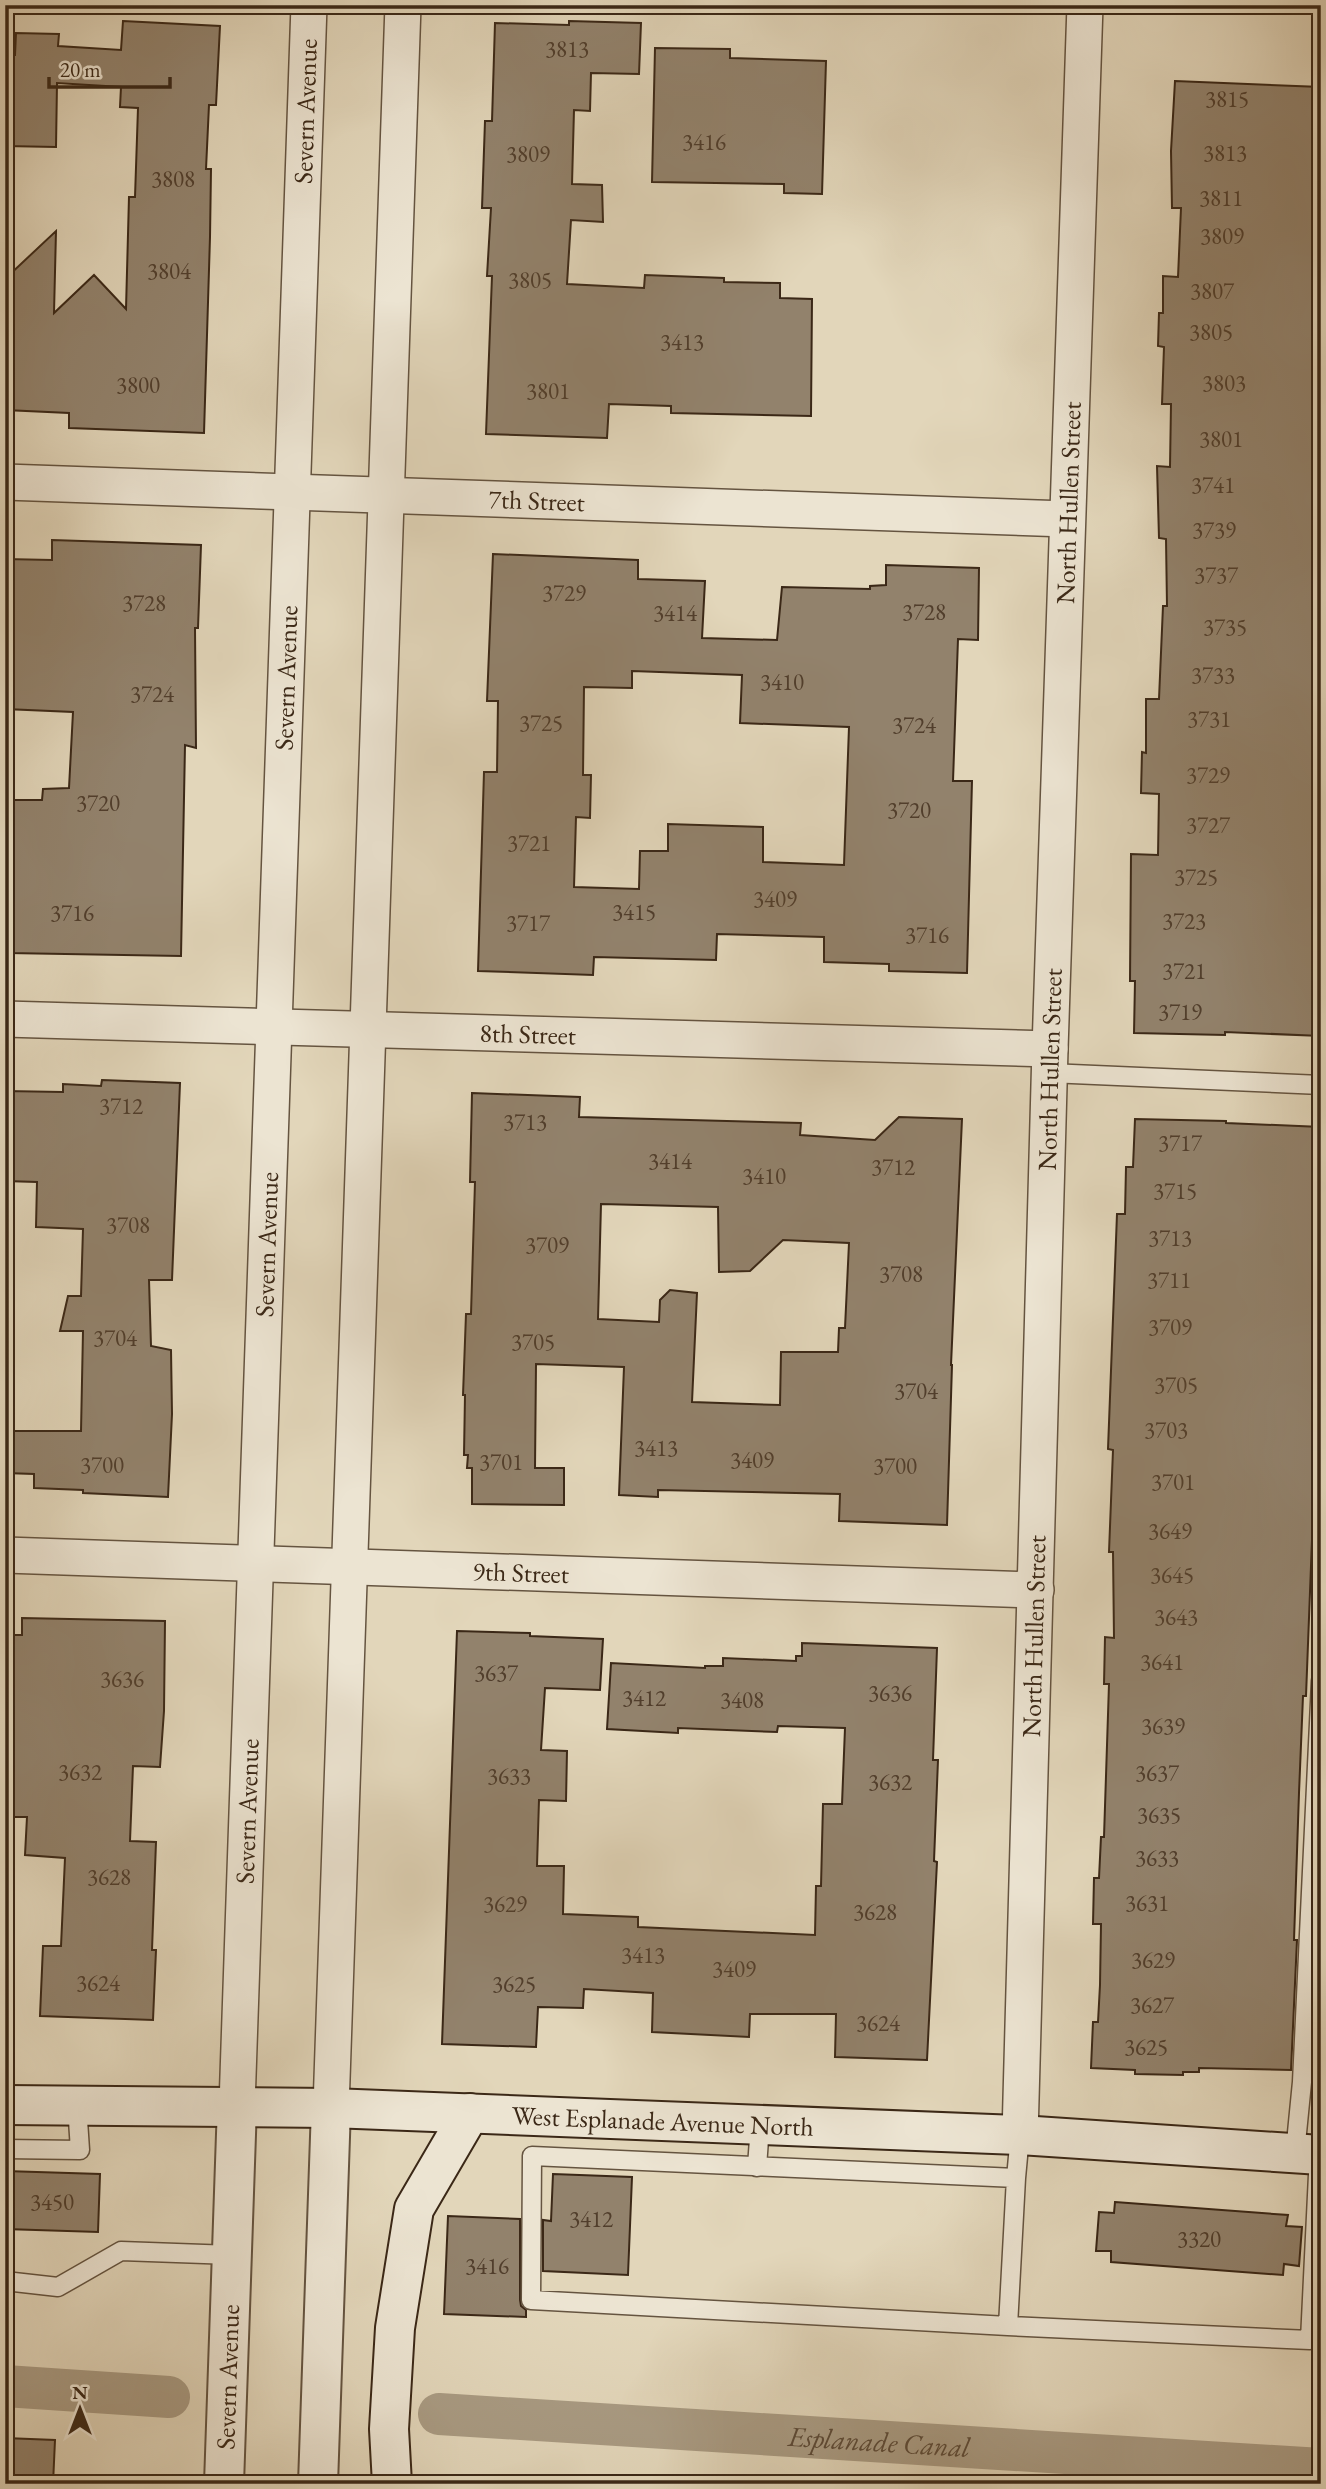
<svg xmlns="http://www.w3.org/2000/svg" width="1326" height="2489" font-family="'EB Garamond',serif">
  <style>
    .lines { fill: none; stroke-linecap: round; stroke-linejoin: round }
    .canal { stroke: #a99b83; stroke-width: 42 }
    .building { fill: #92826c; stroke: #3b2817; stroke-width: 2; fill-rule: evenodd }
    .service-casing { stroke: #655440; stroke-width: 21 }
    .minor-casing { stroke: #655440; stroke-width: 38 }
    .tertiary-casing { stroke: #655440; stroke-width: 42 }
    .secondary-casing { stroke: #3b2817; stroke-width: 42 }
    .service { stroke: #ece4d2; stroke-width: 18 }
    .minor { stroke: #ece4d2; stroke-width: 35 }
    .tertiary { stroke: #ece4d2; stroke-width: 38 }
    .secondary { stroke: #ece4d2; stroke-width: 38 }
    .labels { text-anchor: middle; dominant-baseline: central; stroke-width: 5; stroke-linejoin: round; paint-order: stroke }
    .number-label { font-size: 23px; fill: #513e2c }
    .street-label { font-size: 26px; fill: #3b2817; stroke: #ece4d2 }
    .water-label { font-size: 28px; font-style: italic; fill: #5c4a37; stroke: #ece4d2 }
  </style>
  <rect width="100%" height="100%" fill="#e2d6ba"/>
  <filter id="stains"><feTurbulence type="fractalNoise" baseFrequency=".00286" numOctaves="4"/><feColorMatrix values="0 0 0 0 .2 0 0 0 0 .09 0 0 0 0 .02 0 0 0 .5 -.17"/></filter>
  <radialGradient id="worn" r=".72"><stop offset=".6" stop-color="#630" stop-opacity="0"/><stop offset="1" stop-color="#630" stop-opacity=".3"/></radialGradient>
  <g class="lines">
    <g class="canal">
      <path d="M5 2386 169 2397"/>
      <path id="s1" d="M439 2414 1321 2469"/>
    </g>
  </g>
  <path class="building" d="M123 21 220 26 216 105H209L206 169H211L210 237 204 433 69 428V413L5 410V279L56 231 54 313 94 275 126 309 129 197H135L138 108 120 107 121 87 57 83 56 147 5 146V55H15L16 33 59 34 58 46 121 50Z
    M569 21 641 23 639 74 591 73 590 111 574 110 572 184 602 185 603 222 571 220 567 284 644 288 645 275 724 278V282L780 283V298L812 299 811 416 671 413V406L609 404 607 438 486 434 492 276H487L491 208H482L485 121H492L495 23 569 25Z
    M655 48 730 49V58L826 61 822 194 784 193V184L652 182Z
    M1175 81 1321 87V1036L1225 1032V1035L1134 1033 1135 981H1130L1131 854 1158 855 1159 794 1141 793 1142 752 1146 753V699H1159L1163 606H1167L1166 539 1159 538 1157 466 1170 467 1171 404H1162L1164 347 1158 346 1159 313H1163V276L1178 277 1181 208H1172L1171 151Z
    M52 540 201 545 198 628H195L196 748 185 745 181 956 8 953 11 800H42L43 789 69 788 73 712 5 709V559L52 560Z
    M493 554 638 560V579L705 581 702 638 777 640 782 587 870 589V586L886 585V565L979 568 978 640 958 639 953 781H972L967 973 889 971V964L824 962V937L717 934 716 960 594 957 593 975 478 971 484 772H497L498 701H487ZM632 671 742 675 740 723 849 727 844 865 763 862V827L668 824V851H640L639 889 574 887 576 817 590 818 591 775H583L584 687 632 688Z
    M102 1080 180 1083 172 1280H149L151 1346 171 1350 172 1414 168 1497 83 1493V1490L34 1488V1474L5 1473V1431H81L83 1331H60L68 1296H81L83 1229 36 1227 37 1182 5 1181V1091L63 1092V1084L101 1086Z
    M472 1093 580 1097 579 1117 801 1123 800 1135 875 1140 899 1117 962 1119 951 1365H952L947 1525 839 1521 840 1494 658 1490V1497L619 1495 624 1367 536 1364 535 1468H564V1505L472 1504V1468H467L468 1455H464L465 1395H463L466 1314H471L475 1182H470ZM601 1204 718 1207 719 1272 750 1271 783 1240 849 1243 845 1328H839L838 1352H781L780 1405 692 1402 697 1293 670 1290 660 1300 659 1322 598 1319Z
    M1135 1119 1226 1121V1123L1321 1127V1275L1313 1514 1306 1696H1303L1299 1793 1294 1940H1297L1291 2070 1199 2068V2072H1183V2075L1135 2074V2070L1091 2068 1093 2022H1098L1100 1985 1101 1924H1093L1094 1878H1099L1101 1837H1104L1109 1684H1104L1105 1637 1114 1638 1113 1552H1109L1113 1450 1108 1449 1117 1214H1125L1126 1167H1133Z
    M22 1618 165 1621 164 1711 160 1767 133 1766 130 1841 156 1842 152 1950H156L153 2020 40 2016 43 1946H61L65 1858 25 1855 27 1817H5V1635H22Z
    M457 1631 530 1633V1636L603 1639 600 1690 545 1688 541 1750 567 1751 566 1801 539 1800 537 1866H564L563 1914 638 1917V1927L815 1935 816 1886H821L823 1804H842L845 1728 778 1726 777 1732 678 1728V1733L607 1729 611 1663 705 1668V1666H723V1658L796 1661V1656H802V1643L937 1648 933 1760H938L934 1861 937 1862 927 2060 835 2057 836 2014H750L749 2037 652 2032 653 1993 584 1989 583 2008 538 2007 536 2047 442 2044Z
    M5 2171 100 2174 98 2232 5 2229Z
    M553 2174 632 2177 628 2275 543 2271V2220L551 2221Z
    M1115 2202 1288 2215 1286 2226 1302 2227 1299 2266 1284 2264 1283 2275 1111 2262V2251H1096L1099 2212 1114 2213Z
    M448 2216 520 2219V2300L521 2306 526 2310V2317L444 2314Z
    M5 2438 55 2440 53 2484H5Z"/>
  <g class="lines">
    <g class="service-casing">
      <path id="service" d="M1049 1073 1321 1085
        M5 2149 80 2150 77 2105
        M1295 2153 1302 2082 1321 1681
        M757 2167 760 2125
        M1016 2178 532 2156 531 2300 1008 2326 1310 2340 1319 2154
        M5 2281 58 2287 121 2251 232 2255
        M1008 2326 1016 2178 1020 2135"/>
    </g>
    <g class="minor-casing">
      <g id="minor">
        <path id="s2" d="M5 482 1067 519"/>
        <path id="s3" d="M5 1019 1050 1049"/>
        <path id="s4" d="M5 1555 1036 1590"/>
        <path id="s5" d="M237 2105 309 5"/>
        <path d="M331 2108 403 5"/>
        <path id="s6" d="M1020 2135 1050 1049 1085 5"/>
      </g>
    </g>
    <g class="tertiary-casing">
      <g id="tertiary">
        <path id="s7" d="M224 2484 237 2105"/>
        <path d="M318 2484 331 2108"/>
      </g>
    </g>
    <g class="secondary-casing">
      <g id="secondary">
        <path id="s8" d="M5 2105 331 2108 1020 2135 1321 2155"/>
        <path d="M392 2484 389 2429 395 2328 414 2209 470 2113"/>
      </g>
    </g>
    <use href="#service" class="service"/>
    <use href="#minor" class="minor"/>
    <use href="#tertiary" class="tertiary"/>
    <use href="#secondary" class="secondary"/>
  </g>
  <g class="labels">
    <g class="number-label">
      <text x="567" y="49">3813</text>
      <text x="1227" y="99">3815</text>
      <text x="704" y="142">3416</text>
      <text x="1225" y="153">3813</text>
      <text x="528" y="154">3809</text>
      <text x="173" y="179">3808</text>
      <text x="1221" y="198">3811</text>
      <text x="1222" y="236">3809</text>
      <text x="169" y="271">3804</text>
      <text x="530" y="280">3805</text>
      <text x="1212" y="291">3807</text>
      <text x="1211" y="332">3805</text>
      <text x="682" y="342">3413</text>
      <text x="1224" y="383">3803</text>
      <text x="138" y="385">3800</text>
      <text x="548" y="391">3801</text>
      <text x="1221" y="439">3801</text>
      <text x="1213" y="485">3741</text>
      <text x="1214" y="530">3739</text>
      <text x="1216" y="575">3737</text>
      <text x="564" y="593">3729</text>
      <text x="144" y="603">3728</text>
      <text x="924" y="612">3728</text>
      <text x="675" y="613">3414</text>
      <text x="1225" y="627">3735</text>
      <text x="1213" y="675">3733</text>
      <text x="782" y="682">3410</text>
      <text x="152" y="694">3724</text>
      <text x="1209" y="719">3731</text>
      <text x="541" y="723">3725</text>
      <text x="914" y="725">3724</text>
      <text x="1208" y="775">3729</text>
      <text x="98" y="803">3720</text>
      <text x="909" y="810">3720</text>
      <text x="1208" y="825">3727</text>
      <text x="529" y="843">3721</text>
      <text x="1196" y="877">3725</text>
      <text x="775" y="899">3409</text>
      <text x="634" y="912">3415</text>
      <text x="72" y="913">3716</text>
      <text x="1184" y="921">3723</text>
      <text x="528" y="923">3717</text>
      <text x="927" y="935">3716</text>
      <text x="1184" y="971">3721</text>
      <text x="1180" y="1012">3719</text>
      <text x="121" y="1106">3712</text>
      <text x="525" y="1122">3713</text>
      <text x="1180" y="1143">3717</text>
      <text x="670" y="1161">3414</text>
      <text x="893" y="1167">3712</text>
      <text x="764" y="1176">3410</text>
      <text x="1175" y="1191">3715</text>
      <text x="128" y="1225">3708</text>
      <text x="1170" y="1238">3713</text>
      <text x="547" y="1245">3709</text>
      <text x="901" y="1274">3708</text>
      <text x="1169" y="1280">3711</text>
      <text x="1170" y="1327">3709</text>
      <text x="115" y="1338">3704</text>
      <text x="533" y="1342">3705</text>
      <text x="1176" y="1385">3705</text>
      <text x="916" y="1391">3704</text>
      <text x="1166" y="1430">3703</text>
      <text x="656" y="1448">3413</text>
      <text x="752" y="1460">3409</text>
      <text x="501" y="1462">3701</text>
      <text x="102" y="1465">3700</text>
      <text x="895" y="1466">3700</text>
      <text x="1173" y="1482">3701</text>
      <text x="1170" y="1531">3649</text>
      <text x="1172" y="1575">3645</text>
      <text x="1176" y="1617">3643</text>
      <text x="1162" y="1662">3641</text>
      <text x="496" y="1673">3637</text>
      <text x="122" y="1679">3636</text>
      <text x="890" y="1693">3636</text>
      <text x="644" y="1698">3412</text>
      <text x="742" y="1700">3408</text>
      <text x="1163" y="1726">3639</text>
      <text x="80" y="1772">3632</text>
      <text x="1157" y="1773">3637</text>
      <text x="509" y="1776">3633</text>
      <text x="890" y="1782">3632</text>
      <text x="1159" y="1815">3635</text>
      <text x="1157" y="1858">3633</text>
      <text x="109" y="1877">3628</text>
      <text x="1147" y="1903">3631</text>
      <text x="505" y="1904">3629</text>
      <text x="875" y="1912">3628</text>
      <text x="643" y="1955">3413</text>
      <text x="1153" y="1960">3629</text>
      <text x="734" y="1969">3409</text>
      <text x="98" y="1983">3624</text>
      <text x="514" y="1984">3625</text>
      <text x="1152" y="2005">3627</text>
      <text x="878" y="2023">3624</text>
      <text x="1146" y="2047">3625</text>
      <text x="52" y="2202">3450</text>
      <text x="591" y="2219">3412</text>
      <text x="1199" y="2239">3320</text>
      <text x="487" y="2266">3416</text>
    </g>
    <g class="street-label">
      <text stroke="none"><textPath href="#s5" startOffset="1995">Severn Avenue</textPath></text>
      <text stroke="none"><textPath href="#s2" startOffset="532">7th Street</textPath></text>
      <text stroke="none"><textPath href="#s6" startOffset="1633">North Hullen Street</textPath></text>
      <text stroke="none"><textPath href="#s5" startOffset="1428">Severn Avenue</textPath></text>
      <text stroke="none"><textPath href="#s3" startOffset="523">8th Street</textPath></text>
      <text stroke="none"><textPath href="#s6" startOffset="1066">North Hullen Street</textPath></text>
      <text stroke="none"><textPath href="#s5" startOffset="861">Severn Avenue</textPath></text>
      <text stroke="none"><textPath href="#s4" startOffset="516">9th Street</textPath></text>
      <text stroke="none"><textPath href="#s6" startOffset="499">North Hullen Street</textPath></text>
      <text stroke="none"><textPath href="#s5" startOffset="294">Severn Avenue</textPath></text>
      <text stroke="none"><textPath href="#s8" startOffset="658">West Esplanade Avenue North</textPath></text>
      <text stroke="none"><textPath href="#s7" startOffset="107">Severn Avenue</textPath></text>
    </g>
    <g class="water-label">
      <text stroke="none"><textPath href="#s1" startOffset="441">Esplanade Canal</textPath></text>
    </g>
  </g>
  <rect width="1326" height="2489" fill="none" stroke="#e2d6ba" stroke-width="28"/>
  <rect x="7" y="7" width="1312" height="2475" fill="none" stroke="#3b2817" stroke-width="3.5"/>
  <rect x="14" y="14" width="1298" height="2461" fill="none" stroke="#3b2817" stroke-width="2"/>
  <g transform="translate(80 2409)" stroke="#ece4d2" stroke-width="5" paint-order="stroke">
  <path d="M0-5L12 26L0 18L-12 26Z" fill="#3b2817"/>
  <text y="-10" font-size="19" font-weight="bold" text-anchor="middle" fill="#3b2817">N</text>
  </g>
  <path d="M49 77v10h121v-10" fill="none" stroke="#3b2817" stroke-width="3.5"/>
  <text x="60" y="77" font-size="21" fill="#3b2817" stroke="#ece4d2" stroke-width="5" paint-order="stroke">20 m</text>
  <rect width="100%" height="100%" filter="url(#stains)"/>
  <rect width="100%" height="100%" fill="url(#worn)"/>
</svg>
